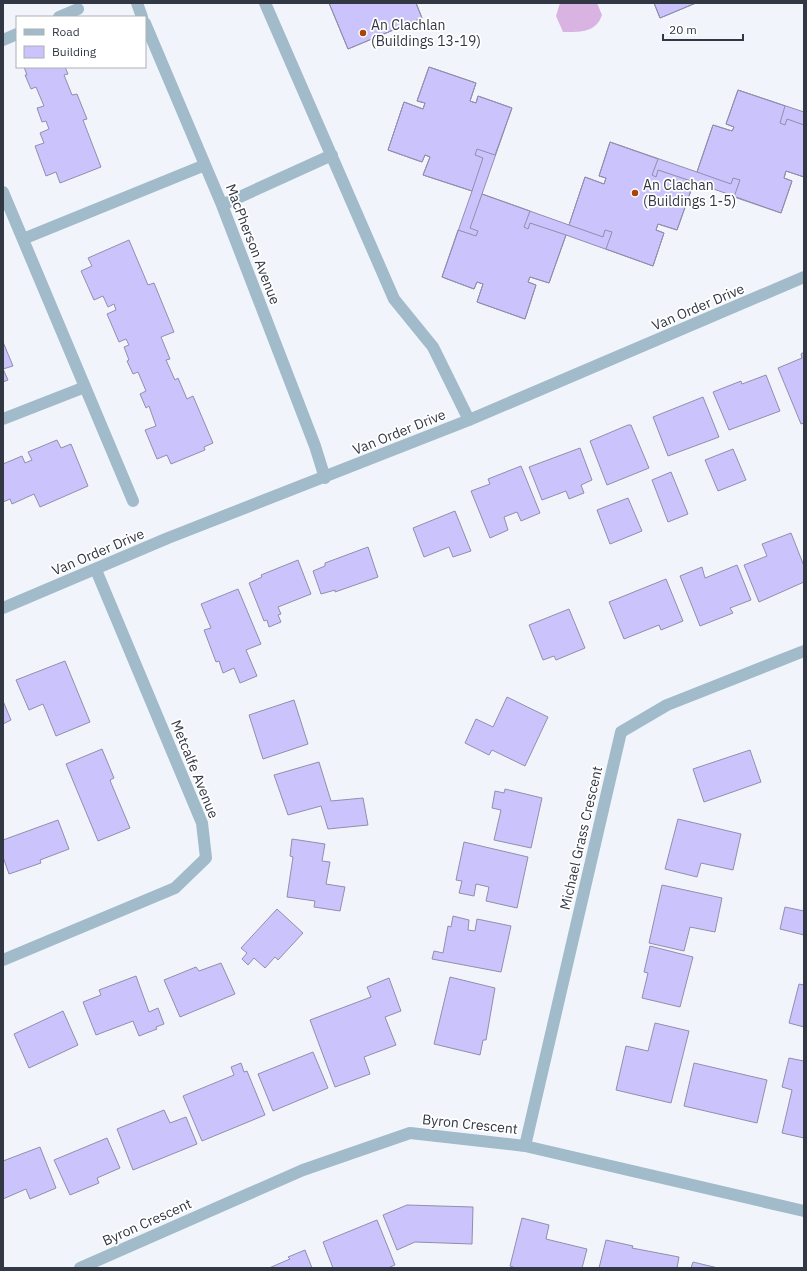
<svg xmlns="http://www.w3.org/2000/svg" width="807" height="1271" font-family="'IBM Plex Sans',sans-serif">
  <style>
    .green { fill: #d9b4e3 }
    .building { fill: #cac3fc; stroke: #928ead }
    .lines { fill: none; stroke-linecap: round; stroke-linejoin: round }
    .minor { stroke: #a1bbca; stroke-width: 12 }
    .poi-dot { fill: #a84507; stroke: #fff; stroke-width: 1.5 }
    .labels { text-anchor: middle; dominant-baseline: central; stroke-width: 3.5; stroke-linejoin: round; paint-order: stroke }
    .poi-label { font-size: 14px; fill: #313844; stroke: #fff; text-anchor: start }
    .street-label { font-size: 14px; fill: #313844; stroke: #fff }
  </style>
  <rect width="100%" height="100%" fill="#f1f5fb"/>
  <path class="green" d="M560 3H597L602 15C596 33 580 32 563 32L556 16Z"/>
  <path class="building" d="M329 3H416L422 18 348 49Z
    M329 3H416L422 18 348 49Z
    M654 3H696L660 18Z
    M654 3H696L660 18Z
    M24 67H65L68 74 64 75 72 95 77 94 87 119 83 120 101 167 60 183 56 172 46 176 35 146 44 143 40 133 49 129 46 121 42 122 37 108 44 106 36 87 31 89 25 75H27Z
    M429 67 476 83 470 101 476 103 478 96 512 108 482 194 569 225 585 177 604 184 606 178 599 176 610 142 697 172 713 125 732 131 734 127 726 124 738 90 804 112V177L786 171 784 178 792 181 781 213 694 182 677 230 658 224 656 230 664 233 653 266 566 235 549 283 530 277 528 282 536 285 525 319 477 302 483 284 477 282 474 289 442 277 472 191 423 175 430 157 425 155 422 162 388 150 404 102 423 109 425 103 417 101Z
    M429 67 476 83 470 101 476 103 478 96 512 108 495 155 477 149 475 155 483 158 472 191 423 175 430 157 425 155 422 162 388 150 404 102 423 109 425 103 417 101Z
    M738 90 785 106 780 123 785 125 787 119 804 125V177L786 171 784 178 792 181 781 213 734 197 740 180 733 178 731 184 697 172 713 125 732 131 734 127 726 124Z
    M610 142 658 159 652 175 656 177 658 170 694 182 677 230 658 224 656 230 664 233 653 266 606 249 612 232 605 230 603 237 569 225 585 177 604 184 606 178 599 176Z
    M482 194 530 211 524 227 528 229 530 223 566 235 549 283 530 277 528 282 536 285 525 319 477 302 483 284 477 282 474 289 442 277 458 230 476 236 478 231 470 228Z
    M129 240 148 285 154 283 174 332 161 337 170 359 166 360 175 380 178 378 187 399 193 396 213 443 204 447 205 450 171 464 167 455 157 459 145 430 156 426 149 406 146 408 140 394 146 391 138 372 133 374 127 361 129 360 124 347 129 345 126 339 119 342 107 314 116 310 114 304 108 307 103 296 94 300 81 271 92 266 88 258Z
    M3 342 13 366 3 369 8 380 3 382Z
    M804 352V423L801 424 778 368 802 358 801 354Z
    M766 375 780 411 729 430 713 392 741 381 742 384Z
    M703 397 719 437 668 456 653 417Z
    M628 425H631L649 468 607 485 590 441Z
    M57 440 61 448 71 444 88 486 40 507 34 494 12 504 10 499 3 502V464L22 456 25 463 32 460 28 452Z
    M580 448 592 480 581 485 584 493 569 499 566 491 542 500 529 467Z
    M733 449 746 480 718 491 705 460Z
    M521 466 540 513 521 521 517 512 504 517 508 530 490 538 471 491 490 484 488 479Z
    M671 472 688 514 668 522 652 480Z
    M628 498 642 531 610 544 597 510Z
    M455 511 471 551 453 557 449 547 424 557 413 528Z
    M791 533 804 566V582L759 602 744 565 767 556 762 544Z
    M368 547 378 577 335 592V590L321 594 313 571 325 566V563Z
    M298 560 311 594 278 607 281 614 278 615 281 622 269 627 267 620 264 621 249 583 262 577 261 575Z
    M737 565 751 600 730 608 733 613 700 626 680 576 702 567 705 578Z
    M666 579 683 621 661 630 659 625 624 639 609 602Z
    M238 589 261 644 246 650 257 676 240 683 234 668 223 673 219 661 216 662 204 630 211 628 201 604Z
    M569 609 585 648 556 660 554 656 543 660 529 625Z
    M65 661 90 722 56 736 43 704 29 710 16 680Z
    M507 697 548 717 525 766 492 750 489 755 465 743 476 719 493 727Z
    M294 700 308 744 263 759 249 715Z
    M3 701 11 720 3 724Z
    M102 749 114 778 110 780 111 783 130 828 98 841 66 764Z
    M750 750 761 782 704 802 693 769Z
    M319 762 331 801 363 798 368 825 328 829 321 806 288 815 274 775Z
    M505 789 542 798 531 848 494 840 501 810 492 808 495 791 504 793Z
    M678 819 741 834 733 870 701 863 697 877 665 869Z
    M58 820 69 849 40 860 41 863 9 874 3 857V840Z
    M292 839 325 844 322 861 330 862 326 884 345 887 340 911 314 907 315 901 287 897 293 857 290 856Z
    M464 842 528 857 517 908 486 901 489 887 476 884 474 896 459 893 462 881 456 880Z
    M662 885 722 898 715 932 690 927 684 951 649 943Z
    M785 907 804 911V935L780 929Z
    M277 909 303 933 278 960 275 957 265 968 254 958 248 965 242 959 247 953 241 948Z
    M453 916 469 920 468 930 475 931 477 919 511 926 501 972 432 959 434 951 443 953 448 926 451 927Z
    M650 946 693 957 680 1007 642 998 648 973 644 972Z
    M221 963 235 994 180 1017 164 980 196 967 199 971Z
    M136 976 149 1012 158 1008 164 1024 156 1027 157 1029 139 1036 133 1021 96 1035 83 1002 101 995 99 990Z
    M450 977 495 988 486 1040H483L480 1055 434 1044Z
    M389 978 401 1011 385 1017 396 1045 364 1057 370 1074 335 1087 310 1020 371 997 367 987Z
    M799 984 804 985V1027L789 1023Z
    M63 1011 78 1045 29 1068 14 1034Z
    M655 1023 689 1031 671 1103 616 1090 626 1046 648 1051Z
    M313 1052 328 1088 273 1111 258 1074Z
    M789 1058 804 1061V1138L782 1133 792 1090 782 1087Z
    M241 1063 244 1072 247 1071 265 1115 202 1141 183 1096 234 1075 231 1067Z
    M694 1063 767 1080 757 1123 684 1106Z
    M164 1110 170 1123 186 1117 197 1144 133 1170 117 1129Z
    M107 1138 120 1168 97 1178 99 1183 70 1195 54 1160Z
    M40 1147 56 1188 30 1199 26 1189 3 1199V1161Z
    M407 1205 473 1207 472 1244 415 1242 397 1250 383 1215Z
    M522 1218 549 1225 546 1239 587 1249 582 1268H516L510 1266Z
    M377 1220 395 1265 388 1268H333L323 1242Z
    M606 1240 633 1246 632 1248 679 1257 677 1268H599Z
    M305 1250 312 1268H269L290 1259 288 1257Z
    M693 1262 718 1268H691Z"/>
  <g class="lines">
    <path class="minor" d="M137 3 142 17
      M265 3 394 299 433 347 469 420
      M59 17 78 9
      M145 23 222 205 315 446 325 478
      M3 40 17 34
      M3 192 133 501
      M222 205 332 155
      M23 239 205 165
      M3 419 85 387
      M3 608 168 538 469 420 804 277
      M3 960 175 888 206 858 202 823 96 570
      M525 1146 621 732 667 705 804 651
      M80 1268 303 1170 410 1133 525 1146 804 1211"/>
  </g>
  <g class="poi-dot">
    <circle cx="363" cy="33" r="4"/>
    <circle cx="635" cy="193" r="4"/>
  </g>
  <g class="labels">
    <g class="poi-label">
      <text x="371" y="25">An Clachlan<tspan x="371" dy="16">(Buildings 13-19)</tspan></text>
      <text x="643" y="185">An Clachan<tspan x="643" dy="16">(Buildings 1-5)</tspan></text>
    </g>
    <g class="street-label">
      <text transform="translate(253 244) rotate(69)">MacPherson Avenue</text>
      <text transform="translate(698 307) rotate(-23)">Van Order Drive</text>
      <text transform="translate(399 432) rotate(-22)">Van Order Drive</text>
      <text transform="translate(98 552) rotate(-23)">Van Order Drive</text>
      <text transform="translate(195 769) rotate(68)">Metcalfe Avenue</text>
      <text transform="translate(581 838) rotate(-77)">Michael Grass Crescent</text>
      <text transform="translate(470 1124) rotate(6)">Byron Crescent</text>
      <text transform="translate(147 1222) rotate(-24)">Byron Crescent</text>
    </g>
  </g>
  <rect width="807" height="1271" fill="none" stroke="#313844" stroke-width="8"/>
  <rect x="16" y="16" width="130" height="52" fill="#ffffff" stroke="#adafb4"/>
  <rect x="24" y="29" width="20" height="6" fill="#a1bbca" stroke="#adafb4"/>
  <text x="52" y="36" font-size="12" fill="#313844">Road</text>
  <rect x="24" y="46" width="20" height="12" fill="#cac3fc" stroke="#adafb4"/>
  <text x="52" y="56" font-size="12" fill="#313844">Building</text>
  <path d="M663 34v6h80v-6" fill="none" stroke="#313844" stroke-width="2"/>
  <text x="669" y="34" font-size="12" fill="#313844" stroke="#ffffff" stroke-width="3" paint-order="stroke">20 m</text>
</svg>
